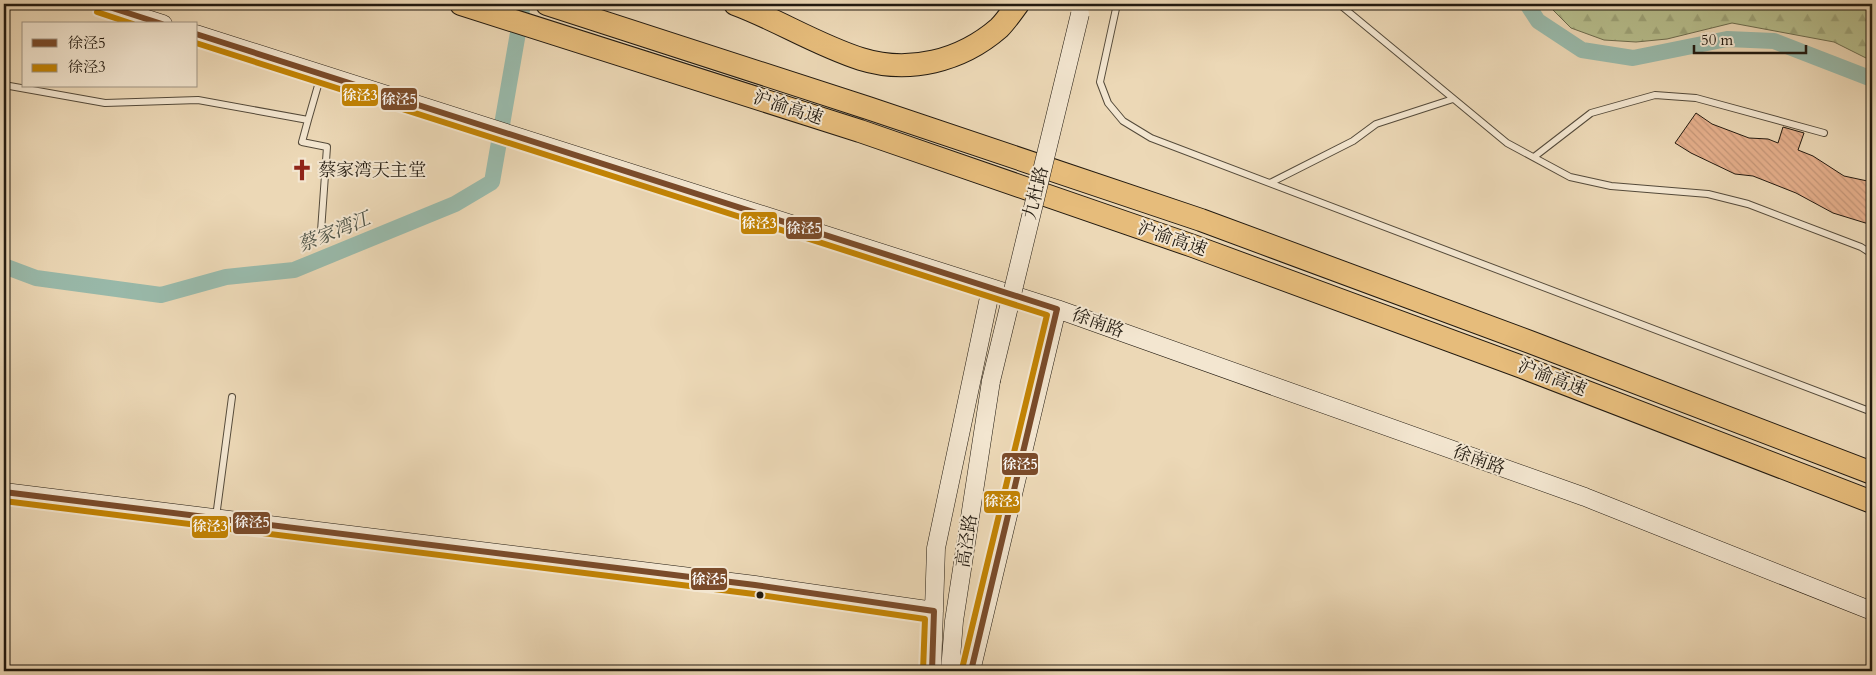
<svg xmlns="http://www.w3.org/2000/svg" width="1876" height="675" font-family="Cardo,'Noto Serif SC',serif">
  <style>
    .forest { fill: url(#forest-firs); stroke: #6c6c4f }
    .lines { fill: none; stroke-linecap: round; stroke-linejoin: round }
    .canal { stroke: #99baab; stroke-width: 16 }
    .building { fill: url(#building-back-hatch); stroke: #221a10 }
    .lane-casing { stroke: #544a3a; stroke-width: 8 }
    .secondary-casing { stroke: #221a10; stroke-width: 19 }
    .highway-casing { stroke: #221a10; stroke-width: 24 }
    .lane { stroke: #f3e6d0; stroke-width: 6 }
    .secondary { stroke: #f3e6d0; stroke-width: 18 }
    .highway { stroke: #e6bc7b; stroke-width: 22 }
    .secondary-bridge-casing { stroke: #221a10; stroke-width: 19; stroke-linecap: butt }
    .secondary-bridge { stroke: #f3e6d0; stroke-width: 18 }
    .bus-1-casing { stroke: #f3e6d0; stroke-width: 10 }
    .bus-2-casing { stroke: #f3e6d0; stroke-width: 10 }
    .bus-1 { stroke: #7a4b2a; stroke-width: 6 }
    .bus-2 { stroke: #c28304; stroke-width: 6 }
    .bus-dot { fill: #221a10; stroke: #f3e6d0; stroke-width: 2 }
    .labels { text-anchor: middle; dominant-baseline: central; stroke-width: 4; stroke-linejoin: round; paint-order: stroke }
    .street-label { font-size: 18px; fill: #221a10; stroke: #f3e6d0 }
    .poi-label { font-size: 18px; fill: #221a10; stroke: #f3e6d0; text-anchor: start }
    .water-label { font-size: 19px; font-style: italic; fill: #4c5246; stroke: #f3e6d0 }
    .line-badge { stroke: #f3e6d0; stroke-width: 2 }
    .badge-label { font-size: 14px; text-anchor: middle; font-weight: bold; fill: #fff }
  </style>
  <defs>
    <pattern id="forest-firs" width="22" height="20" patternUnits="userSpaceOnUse" patternTransform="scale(1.25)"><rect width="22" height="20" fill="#b7bf8e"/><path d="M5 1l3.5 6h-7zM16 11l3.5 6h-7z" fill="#9da479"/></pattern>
    <pattern id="building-back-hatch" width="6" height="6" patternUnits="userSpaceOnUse" patternTransform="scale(1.25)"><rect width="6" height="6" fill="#e6b08d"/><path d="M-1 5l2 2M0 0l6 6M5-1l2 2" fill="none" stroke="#c59779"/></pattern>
  </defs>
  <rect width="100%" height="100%" fill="#ecd8b6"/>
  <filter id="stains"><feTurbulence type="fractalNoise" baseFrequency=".004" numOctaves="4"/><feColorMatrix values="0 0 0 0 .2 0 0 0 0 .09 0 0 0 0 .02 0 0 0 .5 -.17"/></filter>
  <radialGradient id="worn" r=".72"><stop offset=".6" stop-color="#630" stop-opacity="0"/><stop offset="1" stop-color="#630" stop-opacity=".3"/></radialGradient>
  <path class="forest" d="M1547 4H1872V61L1834 42 1732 23 1667 39 1636 42 1604 40 1571 28Z"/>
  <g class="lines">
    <path class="canal" d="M1527 4 1538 21 1582 50 1633 58 1727 39 1774 41 1872 79
      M4 266 36 278 161 295 226 277 294 270 455 204 492 182 523 4"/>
  </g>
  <path class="building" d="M1696 113 1712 124 1749 138 1768 139 1778 143 1783 127 1804 133 1798 150 1813 156 1844 176 1872 182V225L1833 213 1796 193 1753 176 1735 174 1691 153 1675 143Z"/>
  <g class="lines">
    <g class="lane-casing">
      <path id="lane" d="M1117 4 1100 82 1108 103 1123 121 1151 138 1872 412
        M1339 4 1507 143 1570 177 1611 186 1708 194 1748 204 1861 247 1872 254
        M4 85 105 103 198 100 308 120 321 75
        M308 120 302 142 327 147 321 231
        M1534 157 1591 113 1655 95 1696 98 1824 133
        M1270 183 1353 141 1376 124 1453 99
        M216 517 232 397"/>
    </g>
    <g class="secondary-casing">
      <path id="secondary" d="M100 4 163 24
        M196 34 1057 309 1585 497 1872 611
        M4 492 755 585 934 611
        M932 671 936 548 991 288
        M950 671 954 621 991 381
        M971 671 1057 309"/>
    </g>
    <g class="highway-casing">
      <path id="highway" d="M461 4 860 131 1193 246 1522 367 1872 502
        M547 4 868 108 1201 220 1530 342 1872 473
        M735 4C778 20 817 45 861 59 909 74 961 61 999 28 1006 21 1012 12 1018 4"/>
    </g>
    <use href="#lane" class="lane"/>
    <use href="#secondary" class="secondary"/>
    <use href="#highway" class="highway"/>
    <g class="secondary-bridge-casing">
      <path id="secondary-bridge" d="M991 381 1080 14"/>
    </g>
    <use href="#secondary-bridge" class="secondary-bridge"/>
    <g class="bus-1-casing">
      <path id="bus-1" d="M100 4 162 24
        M196 34 1057 309 971 671
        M4 492 755 585 934 611 932 671"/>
    </g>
    <g class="bus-2-casing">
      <path id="bus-2" d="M97 12 133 24
        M196 43 1047 315 962 669
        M4 501 754 594 925 619 923 671"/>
    </g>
    <use href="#bus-1" class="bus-1"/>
    <use href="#bus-2" class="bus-2"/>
  </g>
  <defs>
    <g id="church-bare" transform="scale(1.725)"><path d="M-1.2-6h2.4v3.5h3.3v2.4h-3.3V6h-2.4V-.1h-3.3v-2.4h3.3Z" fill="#8f2418" stroke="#f3e6d0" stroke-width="2.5" paint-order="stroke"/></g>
  </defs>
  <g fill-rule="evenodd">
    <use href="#church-bare" x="302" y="170"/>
  </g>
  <circle class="bus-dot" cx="760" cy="595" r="4.5"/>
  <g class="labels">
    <g class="street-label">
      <text transform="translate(788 108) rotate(18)">沪渝高速</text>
      <text transform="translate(1036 193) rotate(-76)">九杜路</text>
      <text transform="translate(1172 239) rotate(19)">沪渝高速</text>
      <text transform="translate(1098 323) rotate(20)">徐南路</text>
      <text transform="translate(1552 378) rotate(21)">沪渝高速</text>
      <text transform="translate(1479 460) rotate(20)">徐南路</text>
      <text transform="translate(967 541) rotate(-81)">高泾路</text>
    </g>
    <g class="poi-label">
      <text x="318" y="170">蔡家湾天主堂</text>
    </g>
    <g class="water-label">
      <text transform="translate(334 232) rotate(-22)">蔡家湾江</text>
    </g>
  </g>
  <g class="line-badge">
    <rect x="341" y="83" width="38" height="24" rx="5" fill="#c28304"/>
    <rect x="380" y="87" width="38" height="24" rx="5" fill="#7a4b2a"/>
    <rect x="740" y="211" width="38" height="24" rx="5" fill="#c28304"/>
    <rect x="785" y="216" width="38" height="24" rx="5" fill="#7a4b2a"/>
    <rect x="1001" y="452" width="38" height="24" rx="5" fill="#7a4b2a"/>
    <rect x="983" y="490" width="38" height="24" rx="5" fill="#c28304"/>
    <rect x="232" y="511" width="39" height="24" rx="5" fill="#7a4b2a"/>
    <rect x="191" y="515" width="38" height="24" rx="5" fill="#c28304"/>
    <rect x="690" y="567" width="38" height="24" rx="5" fill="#7a4b2a"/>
  </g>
  <g class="badge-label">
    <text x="360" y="100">徐泾3</text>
    <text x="399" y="104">徐泾5</text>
    <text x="759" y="228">徐泾3</text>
    <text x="804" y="233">徐泾5</text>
    <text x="1020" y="469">徐泾5</text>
    <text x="1002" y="506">徐泾3</text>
    <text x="252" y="527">徐泾5</text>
    <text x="210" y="531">徐泾3</text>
    <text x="709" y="584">徐泾5</text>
  </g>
  <rect width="1876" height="675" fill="none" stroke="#ecd8b6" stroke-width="20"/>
  <rect x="5" y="5" width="1866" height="665" fill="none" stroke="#221a10" stroke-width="2.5"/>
  <rect x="10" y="10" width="1856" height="655" fill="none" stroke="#221a10"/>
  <rect x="22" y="22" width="175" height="65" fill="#f3e6d0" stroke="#9f9483"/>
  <rect x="32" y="39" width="25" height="8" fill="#7a4b2a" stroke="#9f9483"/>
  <text x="68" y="48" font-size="15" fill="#221a10">徐泾5</text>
  <rect x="32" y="64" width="25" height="8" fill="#c28304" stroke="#9f9483"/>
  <text x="68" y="72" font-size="15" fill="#221a10">徐泾3</text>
  <path d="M1694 45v8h112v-8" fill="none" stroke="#221a10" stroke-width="2.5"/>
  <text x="1701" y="45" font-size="15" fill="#221a10" stroke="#f3e6d0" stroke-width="4" paint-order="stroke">50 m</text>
  <rect width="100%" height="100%" filter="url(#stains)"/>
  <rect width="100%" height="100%" fill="url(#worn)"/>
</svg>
